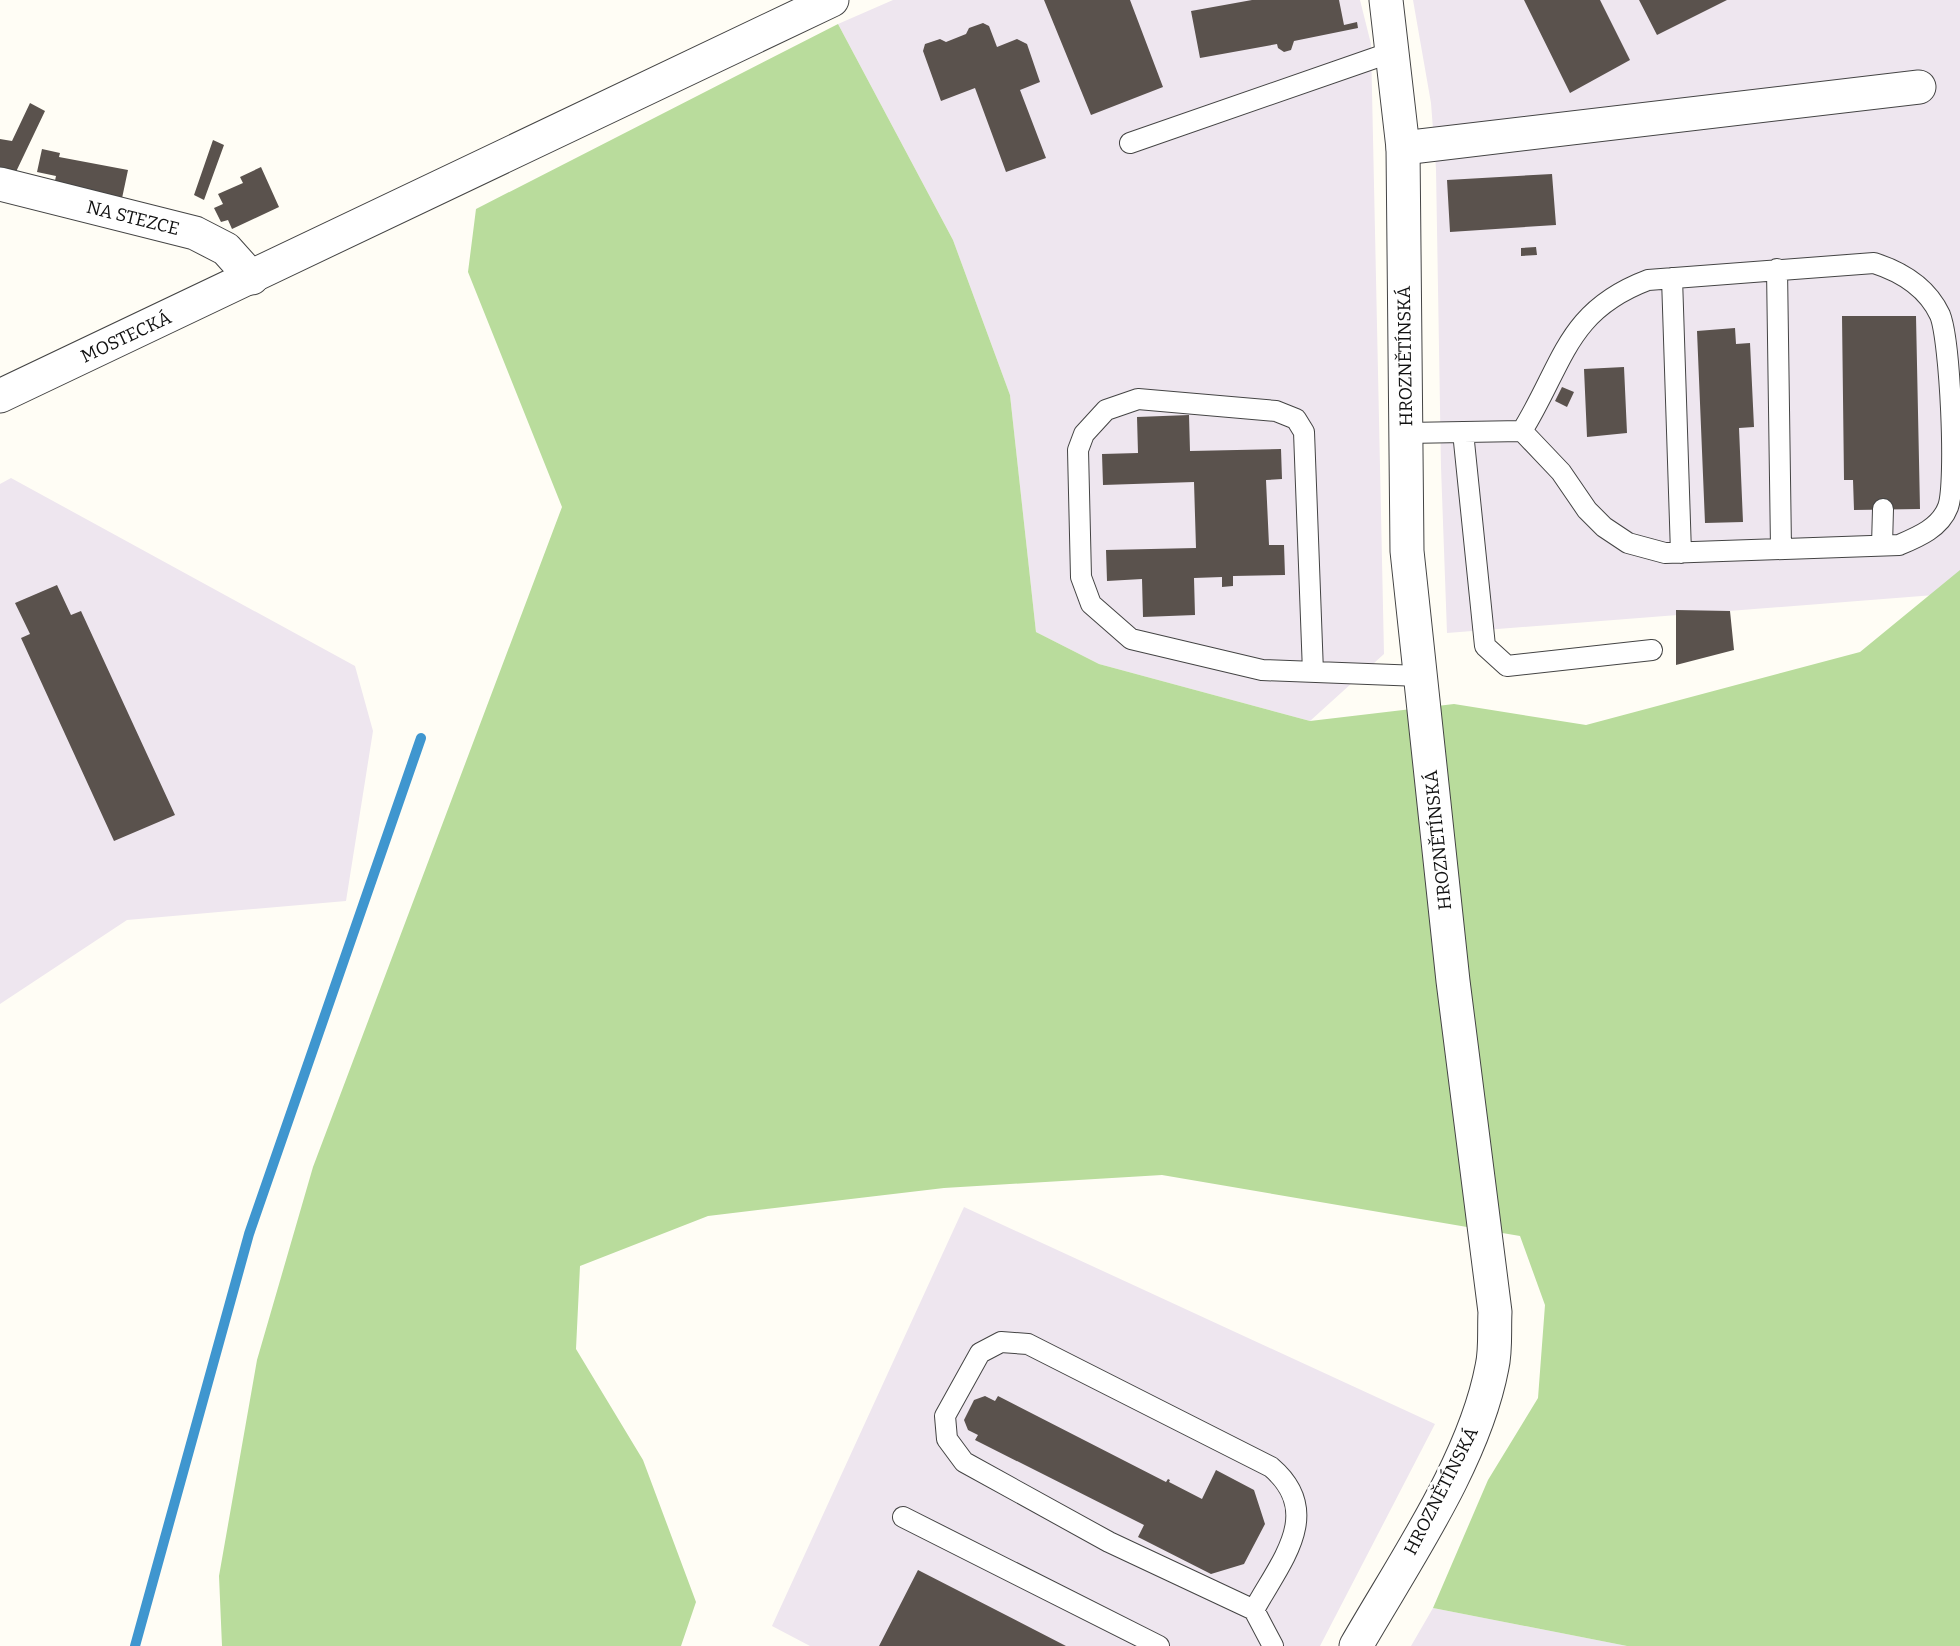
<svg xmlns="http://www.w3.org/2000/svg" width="1960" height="1646" font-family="Bitter,serif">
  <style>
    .industrial { fill: #eee6ef }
    .forest { fill: #b9dc9c }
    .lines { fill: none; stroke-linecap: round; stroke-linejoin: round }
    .stream { stroke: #3f96cf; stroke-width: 10 }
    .building { fill: #5a524d }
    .service-casing { stroke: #444; stroke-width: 22 }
    .minor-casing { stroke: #444; stroke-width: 35 }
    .tertiary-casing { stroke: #444; stroke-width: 35 }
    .service { stroke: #fff; stroke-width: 20 }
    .minor { stroke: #fff; stroke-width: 33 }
    .tertiary { stroke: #fff; stroke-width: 33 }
    .labels { text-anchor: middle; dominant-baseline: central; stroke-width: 6; stroke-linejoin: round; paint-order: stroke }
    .street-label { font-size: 18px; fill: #111; stroke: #fff }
  </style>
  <rect width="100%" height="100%" fill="#fffdf5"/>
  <path class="industrial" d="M893 0H1360L1371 44 1384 654 1310 721 1099 664 1036 632 1010 395 953 240 838 24Z
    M1413 0H1960V593L1447 633 1441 467 1436 169 1431 103Z
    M11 478 355 666 373 731 346 901 127 920 0 1004V484Z
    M964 1207 1435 1424 1320 1646H810L772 1626Z
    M1433 1608 1627 1646H1411Z"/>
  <path class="forest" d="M838 24 953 240 1010 395 1036 632 1099 664 1310 721 1454 704 1586 725 1860 652 1960 570V1646H1627L1433 1608 1488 1480 1538 1398 1545 1305 1520 1236 1162 1175 944 1188 708 1216 580 1266 576 1349 643 1460 696 1602 681 1646H222L219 1576 257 1360 313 1167 562 507 468 272 476 209Z"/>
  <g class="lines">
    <path class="stream" d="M135 1646 249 1234 421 738"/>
  </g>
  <path class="building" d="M1044 0H1130L1163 87 1091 115Z
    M1252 0H1339L1344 25 1357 22 1358 28 1294 41 1291 50 1284 52 1278 48 1277 44 1200 58 1191 11Z
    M1524 0H1600L1630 60 1570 93Z
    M1639 0H1727L1657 35Z
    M983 23 989 26 997 47 1017 39 1027 44 1040 82 1020 90 1046 158 1006 172 975 88 941 101 923 51 925 44 940 39 946 42 966 34 969 28Z
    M30 103 45 111 14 176 0 172V139L12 141Z
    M213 140 224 145 204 200 194 195Z
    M42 149 60 153 59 157 128 170 121 203 53 190 56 176 37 172Z
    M261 167 279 207 232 229 228 220 221 222 214 208 223 204 218 194 243 183 240 177Z
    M1552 174 1556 225 1450 232 1447 180Z
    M1536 247 1537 255 1521 256V248Z
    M1842 316H1916L1920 509 1854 510 1853 480H1844Z
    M1735 328 1736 344 1750 343 1754 427 1739 428 1743 522 1705 523 1697 331Z
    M1624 367 1627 433 1587 437 1584 369Z
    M1562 387 1574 392 1567 407 1555 401Z
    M1189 415 1190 451 1281 449 1282 479 1266 480 1269 545H1284L1285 575 1233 576V586L1222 587V577L1194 578 1195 615 1143 617 1142 579 1107 581 1106 550 1196 548 1194 482 1103 485 1102 454 1138 453 1137 417Z
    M57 585 71 615 81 611 175 815 114 841 21 638 30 634 15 603Z
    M1676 610 1730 611 1734 650 1676 665Z
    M985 1396 995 1401 998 1396 1166 1482 1168 1479 1170 1480 1169 1482 1202 1499 1216 1470 1254 1490 1265 1524 1244 1564 1211 1574 1138 1537 1144 1525 975 1440 978 1435 968 1430 964 1420 974 1400Z
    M918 1570 1066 1646H879Z"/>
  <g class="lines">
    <g class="service-casing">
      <path id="service" d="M1130 143 1392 52
        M1777 269 1781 548
        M1672 278 1681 553
        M1463 432 1485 646 1507 666 1652 650
        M1406 433 1522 431 1561 472 1587 510 1604 527 1628 543 1665 553 1899 545C1918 537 1940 528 1948 507 1957 482 1950 340 1940 315 1927 287 1902 272 1874 263L1648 280C1566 311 1564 363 1522 431
        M1882 545 1883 509
        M1313 672 1304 432 1296 419 1276 411 1138 399 1106 410 1084 434 1078 450 1081 577 1091 604 1131 639 1262 670 1420 676
        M903 1517 1159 1646
        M1254 1610C1280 1562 1325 1513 1271 1467L1028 1344 1001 1342 980 1353 945 1416 947 1439 964 1462 1109 1542 1254 1610 1273 1646"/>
    </g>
    <g class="minor-casing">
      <path id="minor" d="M1403 148 1919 87
        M0 184 195 233 226 249 252 278"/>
    </g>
    <g class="tertiary-casing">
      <path id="tertiary" d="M0 396 832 0
        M1356 1646C1404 1562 1474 1462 1492 1367 1496 1350 1494 1330 1495 1312L1453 981 1407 551 1403 148 1386 0"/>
    </g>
    <use href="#service" class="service"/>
    <use href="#minor" class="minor"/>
    <use href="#tertiary" class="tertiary"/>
  </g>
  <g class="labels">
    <g class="street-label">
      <text transform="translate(133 218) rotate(14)">NA STEZCE</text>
      <text transform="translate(126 337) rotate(-25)">MOSTECKÁ</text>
      <text transform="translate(1405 356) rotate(-91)">HROZNĚTÍNSKÁ</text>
      <text transform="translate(1438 840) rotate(-96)">HROZNĚTÍNSKÁ</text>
      <text transform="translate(1441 1491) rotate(-63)">HROZNĚTÍNSKÁ</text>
    </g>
  </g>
</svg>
